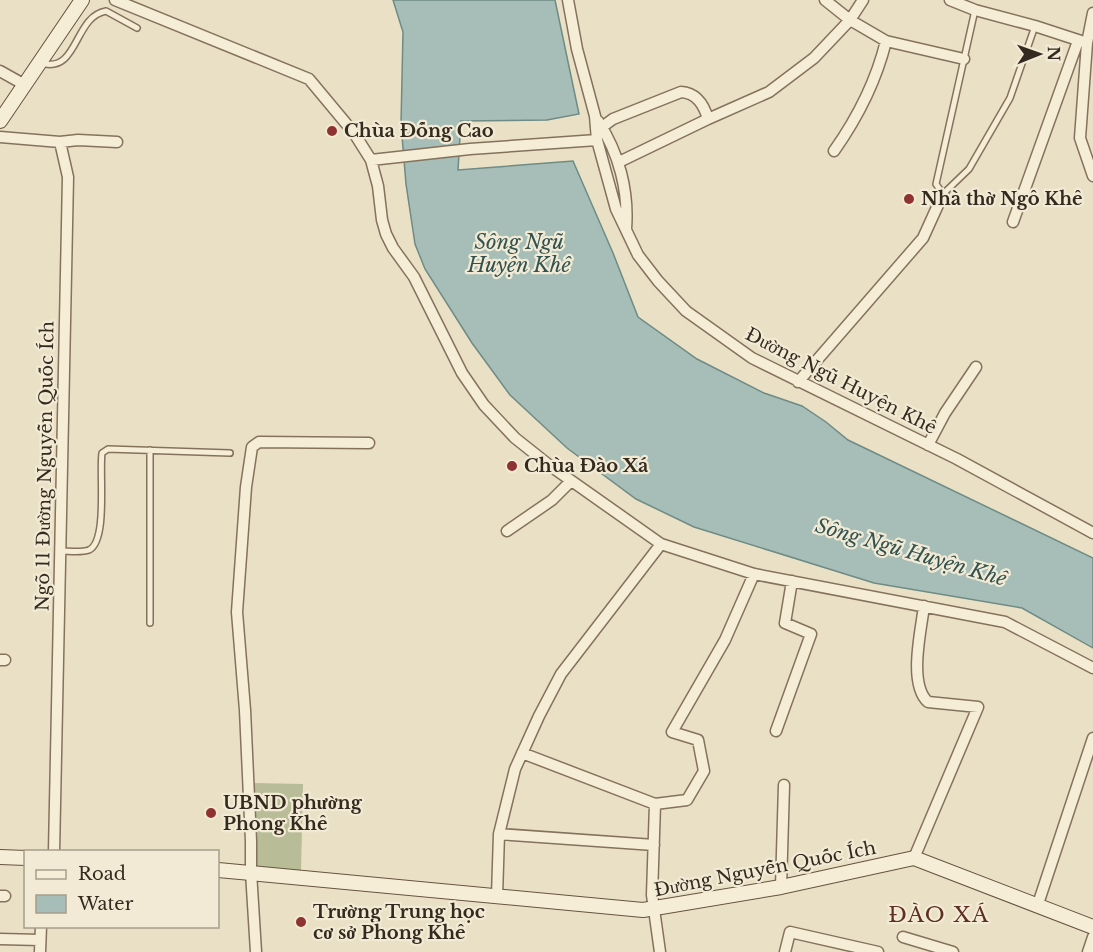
<svg xmlns="http://www.w3.org/2000/svg" width="1093" height="952" font-family="'Libre Baskerville',serif">
  <style>
    .cemetery { fill: #b8bd98 }
    .water { fill: #a6beb7; stroke: #6e8b85; stroke-width: 1.5 }
    .lines { fill: none; stroke-linecap: round; stroke-linejoin: round }
    .lane-casing { stroke: #84725d; stroke-width: 8 }
    .street-casing { stroke: #84725d; stroke-width: 13 }
    .secondary-casing { stroke: #665340; stroke-width: 16 }
    .lane { stroke: #f6edd7; stroke-width: 5 }
    .street { stroke: #f6edd7; stroke-width: 10 }
    .secondary { stroke: #f6edd7; stroke-width: 14 }
    .poi-dot { fill: #8e3332; stroke: #f2ead4; stroke-width: 2 }
    .labels { text-anchor: middle; dominant-baseline: central; stroke-width: 4.5; stroke-linejoin: round; paint-order: stroke }
    .poi-label { font-size: 18px; font-weight: bold; fill: #352a1f; stroke: #f2ead4; text-anchor: start }
    .street-label { font-size: 18px; fill: #352a1f; stroke: #f2ead4 }
    .water-label { font-size: 20px; font-style: italic; fill: #305352; stroke: #f2ead4 }
    .quarter-label { font-size: 21px; letter-spacing: 1.5px; fill: #5e3022; stroke: #f2ead4 }
  </style>
  <rect width="100%" height="100%" fill="#eae0c5"/>
  <path class="cemetery" d="M251 783 303 784 301 873 253 868Z"/>
  <path class="water" d="M393 0H555L579 114 547 120 461 121 458 170 573 161 613 253 638 317 697 359 764 393 802 406 826 422 848 440 1093 558V648L1022 608 874 583 694 527 636 499 567 448 510 395 472 343 425 269 415 244 406 184 401 124 403 32Z"/>
  <g class="lines">
    <g class="lane-casing">
      <path id="lane" d="M975 10 936 184 943 194 969 169 1010 98 1035 26
        M41 63C79 74 73 17 106 11L137 28
        M60 551C69 551 81 553 89 550 108 541 99 473 102 453L108 449 230 453
        M150 623V450"/>
    </g>
    <g class="street-casing">
      <path id="street" d="M115 0 309 79 354 133 371 160 378 186 382 220 386 234 393 248 414 277 462 373 484 405 515 438 549 465 661 544 754 574 1005 622 1093 668
        M568 0 577 49 595 116 597 140 616 209 638 255 658 281 686 311 752 358 957 459 1093 533
        M825 0 850 20 886 41 964 59
        M950 0 975 10 1035 26 1084 42
        M1093 13 1087 43 1080 138 1093 176
        M0 71 25 85
        M598 121C619 153 629 191 626 229
        M602 127 613 119 681 92C697 93 704 105 708 119
        M0 137 60 142 68 177 54 852
        M60 142 78 140 117 142
        M834 151C858 117 876 82 886 41
        M371 160 470 149 597 140
        M619 162 708 119 769 92 814 58 850 20 863 0
        M1013 222 1078 41
        M798 382 923 238 943 194
        M928 445 945 413 976 367
        M507 531 552 500 571 481
        M0 660H5
        M776 731 811 634 785 623 792 581
        M522 753 655 804
        M499 834 654 845
        M914 858 978 707 928 702C908 684 921 631 924 606
        M781 887 784 785
        M0 896H5
        M497 896 499 834 515 769 539 716 561 674 661 544
        M1038 904 1093 738
        M903 937 953 952
        M0 939 40 940
        M40 952 41 926
        M256 952 251 872V841L245 710 237 612 246 487 252 447 259 442 369 443
        M660 952 652 895 655 804 687 800 704 771 698 740 672 732 725 640 754 574
        M785 952 790 932 878 952
        M1088 952 1093 937"/>
    </g>
    <g class="secondary-casing">
      <path id="secondary" d="M0 121 82 0
        M0 857 26 858
        M218 870 643 910 781 887 914 858 1093 927"/>
    </g>
    <use href="#lane" class="lane"/>
    <use href="#street" class="street"/>
    <use href="#secondary" class="secondary"/>
  </g>
  <g class="poi-dot">
    <circle cx="332" cy="131" r="6"/>
    <circle cx="909" cy="199" r="6"/>
    <circle cx="512" cy="466" r="6"/>
    <circle cx="211" cy="813" r="6"/>
    <circle cx="301" cy="922" r="6"/>
  </g>
  <g class="labels">
    <g class="poi-label">
      <text x="344" y="131">Chùa Đống Cao</text>
      <text x="921" y="199">Nhà thờ Ngô Khê</text>
      <text x="524" y="466">Chùa Đào Xá</text>
      <text x="223" y="803">UBND phường<tspan x="223" dy="21">Phong Khê</tspan></text>
      <text x="313" y="912">Trường Trung học<tspan x="313" dy="21">cơ sở Phong Khê</tspan></text>
    </g>
    <g class="street-label">
      <text transform="translate(841 381) rotate(27)">Đường Ngũ Huyện Khê</text>
      <text transform="translate(45 466) rotate(-89)">Ngõ 11 Đường Nguyễn Quốc Ích</text>
      <text transform="translate(765 869) rotate(-11)">Đường Nguyễn Quốc Ích</text>
    </g>
    <g class="water-label">
      <text x="519" y="242">Sông Ngũ<tspan x="519" dy="23">Huyện Khê</tspan></text>
      <text transform="translate(911 552) rotate(16)">Sông Ngũ Huyện Khê</text>
    </g>
    <g class="quarter-label">
      <text x="939" y="915">ĐÀO XÁ</text>
    </g>
  </g>
  <rect x="24" y="850" width="195" height="78" fill="#f2ead4" stroke="#a69d8c" stroke-width="1.5"/>
  <rect x="36" y="870" width="30" height="9" fill="#f6edd7" stroke="#a69d8c" stroke-width="1.5"/>
  <text x="78" y="880" font-size="18" fill="#352a1f">Road</text>
  <rect x="36" y="895" width="30" height="18" fill="#a6beb7" stroke="#a69d8c" stroke-width="1.5"/>
  <text x="78" y="910" font-size="18" fill="#352a1f">Water</text>
  <g transform="translate(1039 54) rotate(89)" stroke="#f2ead4" stroke-width="4.5" paint-order="stroke">
  <path d="M0-4.5L10 22L0 15L-10 22Z" fill="#352a1f"/>
  <text y="-9" font-size="16" font-weight="bold" text-anchor="middle" fill="#352a1f">N</text>
  </g>
</svg>
